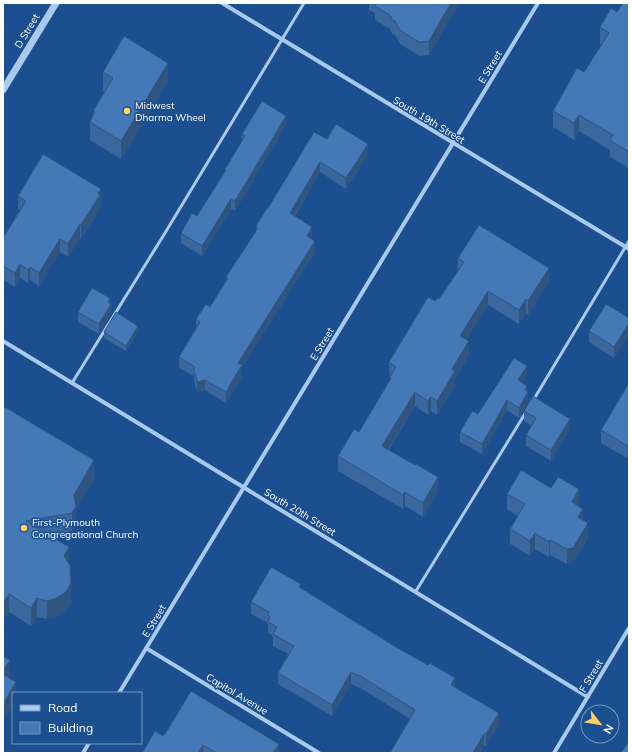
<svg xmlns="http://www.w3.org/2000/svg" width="632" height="756" font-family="Mulish,sans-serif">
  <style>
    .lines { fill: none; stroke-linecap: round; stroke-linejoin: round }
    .service { stroke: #a9c9ee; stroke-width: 3 }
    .minor { stroke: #a9c9ee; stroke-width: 4 }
    .tertiary { stroke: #a9c9ee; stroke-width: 7 }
    .wall { fill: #3a679d }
    .shaded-wall { fill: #305480 }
    .building { fill: #4478b7; stroke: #305480 }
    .poi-dot { fill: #ffd166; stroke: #1b4f8f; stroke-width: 1.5 }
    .labels { text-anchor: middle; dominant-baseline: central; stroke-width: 3; stroke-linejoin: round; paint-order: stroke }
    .street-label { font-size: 10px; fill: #fff; stroke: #1b4f8f }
    .poi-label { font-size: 10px; fill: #fff; stroke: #1b4f8f; text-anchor: start }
  </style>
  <rect width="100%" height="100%" fill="#1b4f8f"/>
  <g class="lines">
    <path class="service" d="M72 383 165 233 304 3
      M534 399 629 241
      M416 591 526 412"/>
    <path class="minor" d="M222 3 629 249
      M3 341 588 697
      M146 648 319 753
      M119 693 538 3
      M83 753 89 743
      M554 753 629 628"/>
    <path class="tertiary" d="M3 90 56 3"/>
  </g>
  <path class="wall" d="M369 3H459L429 55 419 56 400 44 395 35 392 34 390 29 375 20V13L369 10Z
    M629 3V168L610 157V150L579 131 574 140 553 127V111L584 72 601 45 600 44V27Z
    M103 72 168 81 121 159 90 140V122L93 116V111L104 92 103 91Z
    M286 125 235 211 231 209 202 256 181 243V233L197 216 225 171V169L242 142V134Z
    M327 139 368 155 346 189 320 172 295 216 312 237 311 239 315 252 242 367V376L226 403 205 390 197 392 194 380V376L179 368V357L196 328V319L210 307 226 281V277L256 231V226L268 208Z
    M18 196 101 202 100 205V209L81 239 80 238 68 257 60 252 39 286 30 280 28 283 20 278 15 287 3 280V238L20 210 18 209Z
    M458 258 549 282 528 315 526 313 519 324 488 305 466 340 469 355 455 379V385L437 415 431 411 428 415 415 406 389 450 438 491 423 517 405 506 403 509 338 471V456L359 432 390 381 389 362 435 301 439 299 458 270Z
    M110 303 111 314 99 334 78 322V312Z
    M629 318V334L614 358 589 342V331Z
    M138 331 126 351 104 338V332Z
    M527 376 523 383 527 392 528 403 519 418 507 410 482 454 460 442V432L478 414Z
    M629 383V459L601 443V430Z
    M3 406 94 479 76 510V525L72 531 50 536 69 564 71 602 66 610 57 617 47 619 37 617 31 626 9 612 3 621Z
    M524 411 570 429 551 461 526 446V435L532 426 524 421Z
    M507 494 579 504 578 506 583 520 588 538 573 563 567 564 550 555 549 557 535 549 530 556 510 544V529L518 516 507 509Z
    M301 588 455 688 499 724 486 746 484 745 480 753H390L410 719 359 687V688L351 684 332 716 278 684V673L288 654 273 646V636L268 633V623L251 614V602Z
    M165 734 279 753H142Z"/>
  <path class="shaded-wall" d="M451 3H459L429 55V41Z
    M168 63V81L121 159V141Z
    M579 115V131L574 140V123Z
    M286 116V125L235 211V201Z
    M368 144V155L346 189V178Z
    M320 162V172L290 223V213Z
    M101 189V202L100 205V209L81 239V225Z
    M231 199V209L202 256V246Z
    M80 224V238L68 257V244Z
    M312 227V237L307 247V236Z
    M60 239V252L39 286V273Z
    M315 241V252L242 367V376L226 403V392L238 363Z
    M20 264V278L15 287V273Z
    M30 267V280L28 283V270Z
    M549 268V282L528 315V301Z
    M488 291V305L460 350V336Z
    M110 298V305L111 304V314L99 334V324L108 302Z
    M526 299V313L519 324V310Z
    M629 323V334L614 358V347Z
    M138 326V331L126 351V346Z
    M469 341V355L455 379V385L437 415V401L452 369Z
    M527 366V376L518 391V380Z
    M205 380V390L197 392V382Z
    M527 386V394L528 392V403L519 418V408L525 390Z
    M415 392V406L382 460V446Z
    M431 397V411L428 415V401Z
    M507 400V410L482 454V444Z
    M570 419V429L551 461V450Z
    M94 460V479L76 510V525L72 531V513L74 495Z
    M438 477V491L423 517V503Z
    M579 489V504L572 517V502Z
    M405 492V506L403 509V495Z
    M583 509V524L578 517Z
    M588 523V538L573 563 567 564V549Z
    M535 533V549L530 556V541Z
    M550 540V555L549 557V542Z
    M69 547V566L64 556Z
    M71 583V602L66 610 57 617 47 619V601Z
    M9 594V612L3 621V603Z
    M37 598V617L31 626V608Z
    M10 660V678L3 689V671Z
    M351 672V684L332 716V705Z
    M455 678V690L451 685Z
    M16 682V693H13V706L3 722V704Z
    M499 713V724L486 746V734Z
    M484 734V745L480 753H473Z
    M279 744V753H273Z
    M203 745V753H198Z"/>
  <path class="building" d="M377 3H451L429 41 419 42 400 30 395 21 392 20 390 15 375 6Z
    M623 3H629V152L610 140 613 135 579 115 574 123 553 111 577 68 584 72 609 33 600 27 611 8 617 12Z
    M124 36 168 63 121 141 90 122 95 112 93 111 113 78 103 72Z
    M262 101 286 116 235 201 231 199 202 246 181 233 192 213 197 216 226 170 225 169 245 136 242 134Z
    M336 124 368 144 346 178 320 162 290 213 312 227 307 236 315 241 238 363 242 365 226 392 205 380 197 382 194 369 195 367 179 357 200 322 196 319 206 304 210 307 228 278 226 277 258 228 256 226 267 208H268L314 132 327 139Z
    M43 154 101 189 98 194 100 195 81 225 80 224 68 244 60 239 39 273 30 267 28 270 20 264 15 273 3 266V238L26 201 18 196Z
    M479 225 549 268 528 301 526 299 519 310 488 291 460 336 469 341 452 369 455 371 437 401 431 397 428 401 415 392 382 446 415 465 416 464 438 477 423 503 405 492 403 495 338 456 354 429 359 432 391 378 390 377 396 367 389 362 428 297 435 301 438 298 439 299 464 262 458 258Z
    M92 288 110 298 108 302 111 304 99 324 78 312Z
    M606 304 629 318V323L614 347 589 331Z
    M116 312 138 326 126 346 104 332Z
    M514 358 527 366 518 380 527 386 525 390 528 392 519 408 507 400 482 444 460 432 472 411 478 414Z
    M629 383V447L601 430Z
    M533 396 570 419 551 450 526 435 536 418 524 411Z
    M3 406 94 460 74 495 76 506 72 513 26 521 69 547 64 556 70 565 71 583 66 592 57 598 47 601 37 598 31 608 9 594 3 603Z
    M521 470 551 488 558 477 579 489 572 502 583 509 578 517 588 523 573 548 567 549 550 540 549 542 535 533 530 541 510 529 525 504 507 494Z
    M271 567 301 584 299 587 396 647 428 665 430 663 455 678 451 685 499 713 486 734H484L473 753H390L415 710 359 675V676L351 672 332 705 278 673 294 646 273 634 277 627 268 622 270 617 268 615 269 612 251 602Z
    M3 656 10 660 3 671Z
    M3 674 16 682 3 704Z
    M191 691 279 744 273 753H217L203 745 198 753H142L155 731 163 736 164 734H165Z
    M629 741V753H621Z"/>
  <g class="poi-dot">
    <circle cx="127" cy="111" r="4"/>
    <circle cx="24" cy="528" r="4"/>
  </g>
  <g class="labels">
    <g class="street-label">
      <text transform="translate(27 31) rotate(-59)">D Street</text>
      <text transform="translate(490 67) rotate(-59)">E Street</text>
      <text transform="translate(429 120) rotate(31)">South 19th Street</text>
      <text transform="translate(322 344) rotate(-59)">E Street</text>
      <text transform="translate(300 512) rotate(31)">South 20th Street</text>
      <text transform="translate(154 621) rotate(-59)">E Street</text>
      <text transform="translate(591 676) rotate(-59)">F Street</text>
      <text transform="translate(237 694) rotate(31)">Capitol Avenue</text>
    </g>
    <g class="poi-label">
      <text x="135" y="105">Midwest<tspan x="135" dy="12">Dharma Wheel</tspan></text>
      <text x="32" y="522">First-Plymouth<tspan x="32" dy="12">Congregational Church</tspan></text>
    </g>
  </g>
  <rect width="632" height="756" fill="none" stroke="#ffffff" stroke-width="8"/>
  <rect x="12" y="692" width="130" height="52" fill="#1b4f8f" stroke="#7695bc"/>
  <rect x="20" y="705" width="20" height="6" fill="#a9c9ee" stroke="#7695bc"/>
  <text x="48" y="712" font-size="12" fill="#ffffff">Road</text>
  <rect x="20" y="722" width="20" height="12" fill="#4478b7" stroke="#7695bc"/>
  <text x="48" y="732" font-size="12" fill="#ffffff">Building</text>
  <g transform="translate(600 724) rotate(121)"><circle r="19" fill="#1b4f8f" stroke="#7695bc"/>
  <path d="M0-3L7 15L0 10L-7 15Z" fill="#ffd166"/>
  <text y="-6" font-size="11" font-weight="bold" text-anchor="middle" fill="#ffffff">N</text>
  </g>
</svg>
